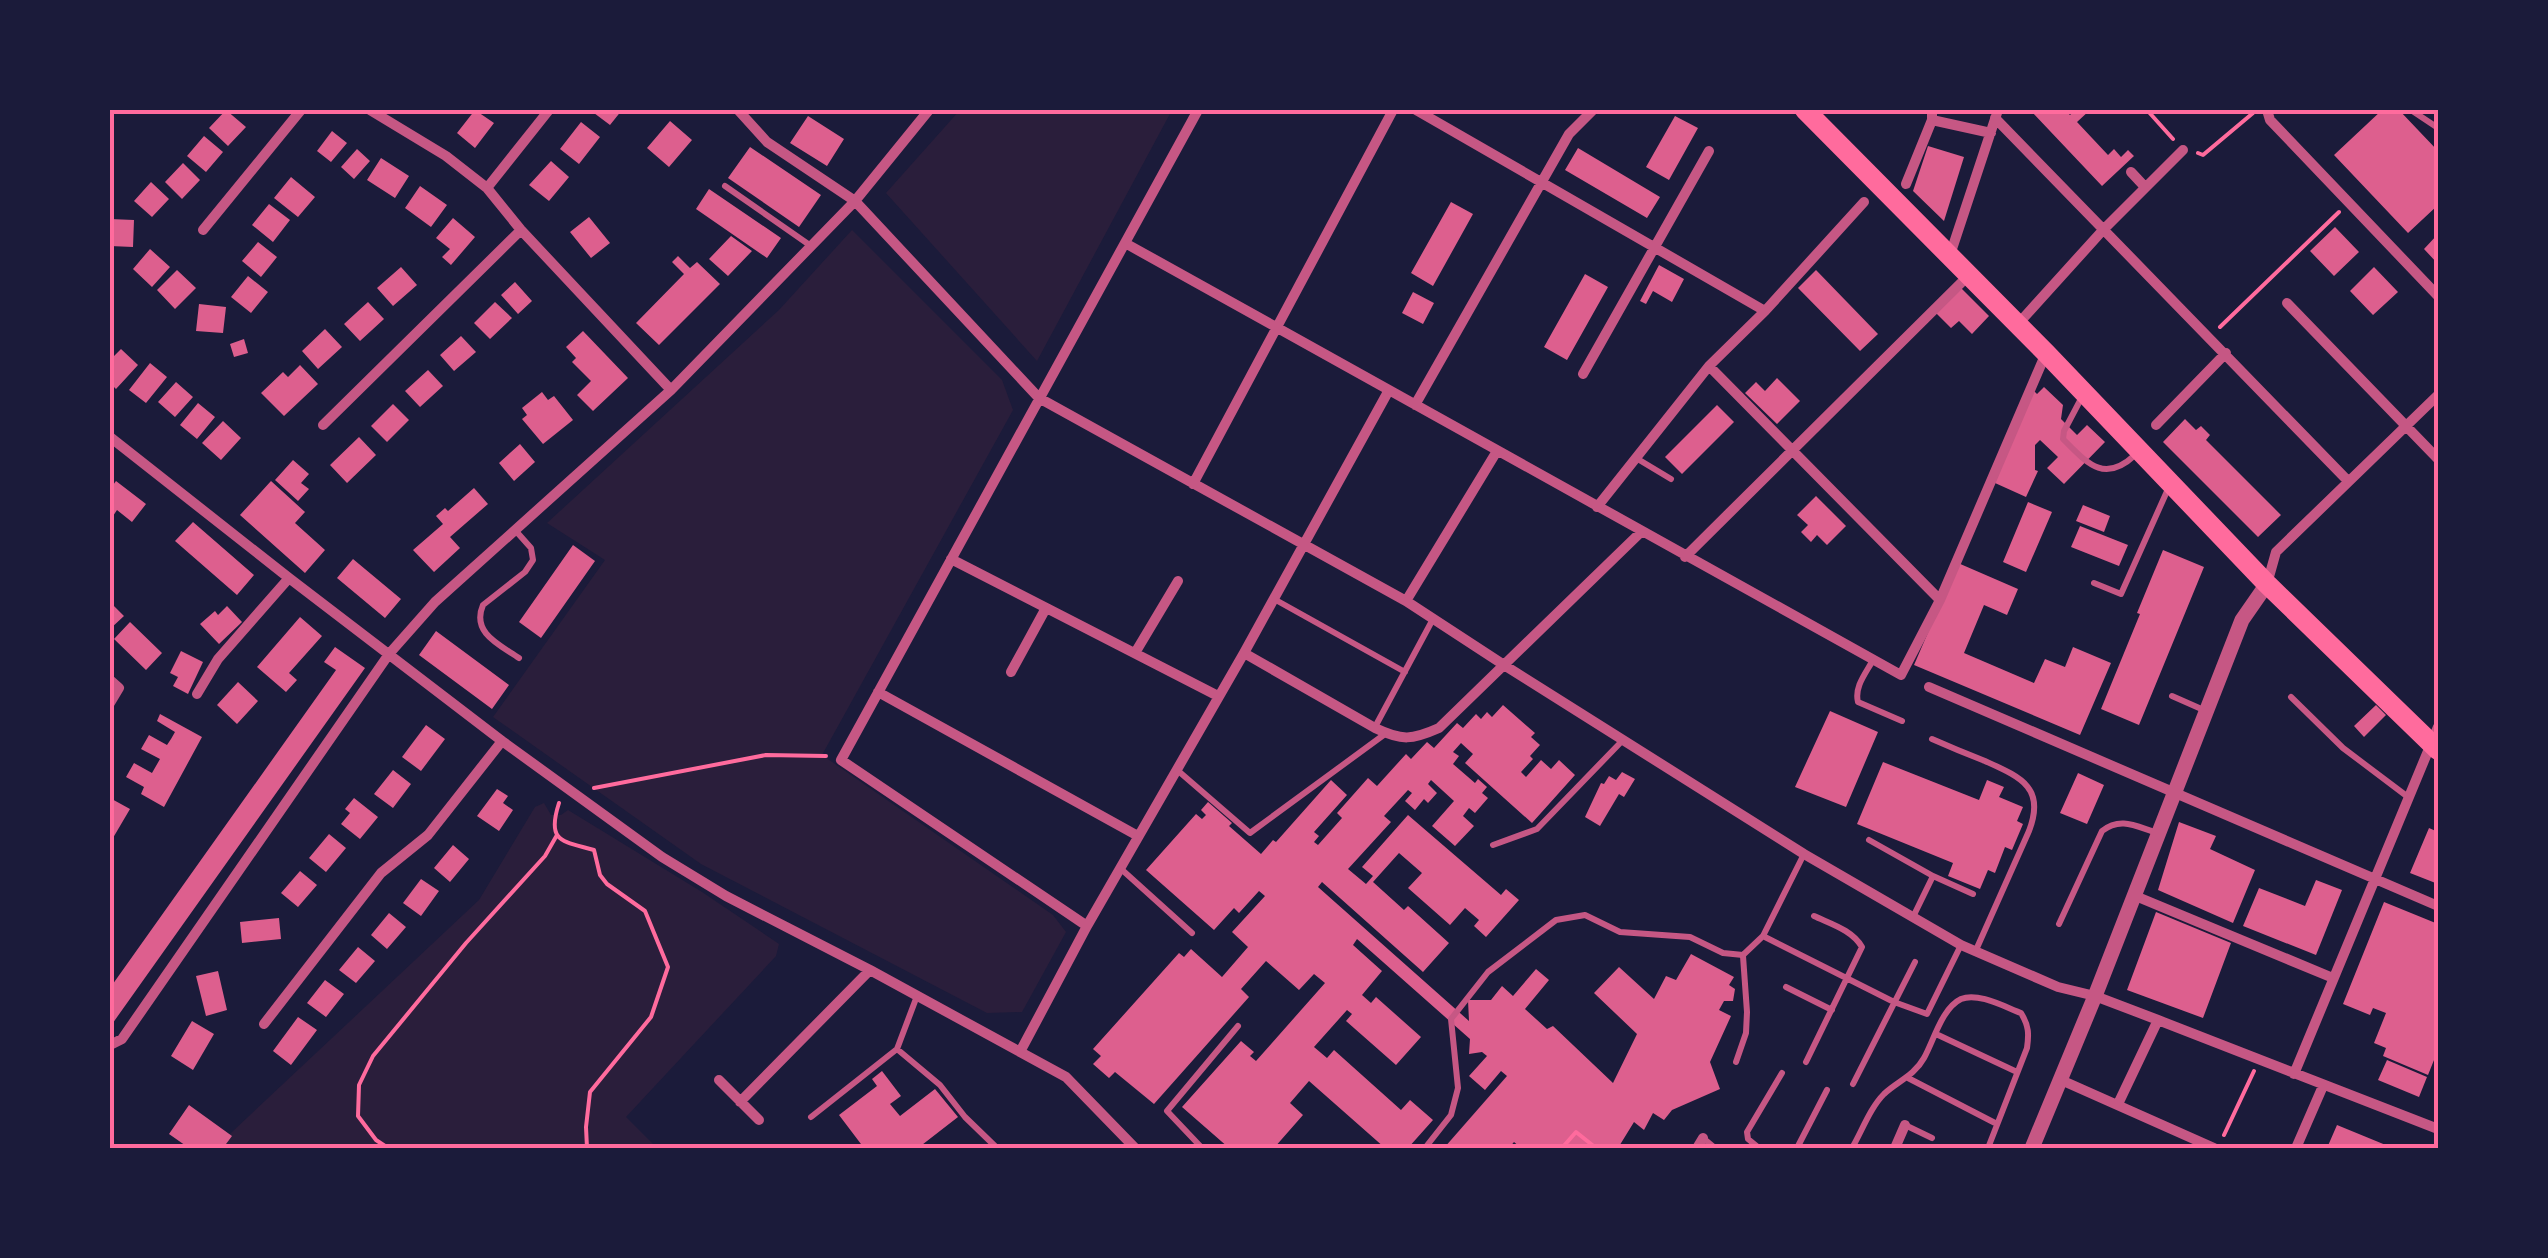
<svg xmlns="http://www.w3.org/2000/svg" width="2548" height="1258" font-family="'Nunito Sans',sans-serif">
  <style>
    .green { fill: #2a1e3b }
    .building { fill: #dd5f8e }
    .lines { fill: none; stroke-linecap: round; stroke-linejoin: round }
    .path { stroke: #ff6b9d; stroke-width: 4 }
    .service { stroke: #c65784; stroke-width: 6 }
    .minor { stroke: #c65784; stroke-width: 10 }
    .tertiary { stroke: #c65784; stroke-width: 15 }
    .primary { stroke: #ff6b9d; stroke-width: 20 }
    .neatline { fill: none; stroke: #ff6b9d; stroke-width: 4 }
  </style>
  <rect width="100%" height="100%" fill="#1b1b3a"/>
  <path class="green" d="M960 110H1172L1037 361 886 193Z
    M852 230 1002 380 1013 410 822 755 1053 915 1066 932 1022 1012 987 1013 701 864 493 717 605 560 547 523 779 310Z
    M544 803 551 815H561L568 810 702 892 779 944 776 956 626 1117 657 1148H215L479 900 535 807Z"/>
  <path class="building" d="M226 110 246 127 228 146 209 128Z
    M475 110 494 123 475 148 457 133Z
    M590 110H622L610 125Z
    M2030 110H2065L2070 115 2075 110H2090L2077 122 2108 155 2114 149 2121 157 2128 150 2134 156 2102 186Z
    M2382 110H2399L2438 151V205L2408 233 2334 155Z
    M808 116 844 139 827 166 790 143Z
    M1675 116 1698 128 1669 180 1646 167Z
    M670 121 692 140 669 167 647 148Z
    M581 122 600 137 579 164 560 149Z
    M332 131 347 143 331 162 317 151Z
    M204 136 223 152 206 172 187 156Z
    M1928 146 1964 157 1944 221 1913 191Z
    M750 147 821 195 799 227 728 178Z
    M1578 148 1660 197 1647 218 1565 170Z
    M357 149 370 161 354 179 341 167Z
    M381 158 409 176 395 198 367 180Z
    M551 161 569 177 549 201 529 185Z
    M183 163 200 180 182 199 165 182Z
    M291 177 315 197 298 217 274 198Z
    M151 182 169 199 152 217 134 201Z
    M420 186 447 205 431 227 405 208Z
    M709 189 781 238 767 258 696 209Z
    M1451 202 1473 214 1433 286 1411 273Z
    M269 204 290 220 273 242 252 225Z
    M589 217 610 243 591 258 570 232Z
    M453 218 475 237 451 265 442 257 450 249 436 238Z
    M110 219 134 220 133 247 110 246Z
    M2335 227 2359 252 2334 276 2310 251Z
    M2438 234V264L2424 249Z
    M731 236 752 251 728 276 709 259Z
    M258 242 277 257 261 277 242 261Z
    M150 249 170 267 152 287 133 269Z
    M678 256 690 268 697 262 720 284 659 345 636 323 684 274 672 262Z
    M1659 265 1684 279 1672 302 1653 291 1646 304 1640 301Z
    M401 267 417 285 393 306 377 288Z
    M2374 267 2398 292 2373 315 2350 291Z
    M177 270 196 288 175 309 157 290Z
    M1816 270 1878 334 1860 351 1798 288Z
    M1585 274 1608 287 1567 360 1544 347Z
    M248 276 268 292 251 313 231 297Z
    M515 282 532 301 518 314 501 295Z
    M1961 288 1989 316 1972 334 1959 321 1951 328 1936 313Z
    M1413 292 1434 303 1423 324 1402 313Z
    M368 302 384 319 360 341 344 324Z
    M495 302 512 318 490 339 474 323Z
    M199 304 226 307 223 333 196 331Z
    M325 329 342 347 318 369 302 351Z
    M583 331 628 378 593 411 577 395 591 381 572 362 576 358 566 347Z
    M461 336 476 352 454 371 440 355Z
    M244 339 248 353 234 357 230 344Z
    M121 349 138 365 116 389 110 383V360Z
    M150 363 167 377 146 403 129 390Z
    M300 365 318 384 284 416 261 393 283 372 288 377Z
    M428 370 443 386 420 407 405 391Z
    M1777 378 1800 401 1777 424 1745 393 1756 382 1765 391Z
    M176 382 193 397 175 417 158 402Z
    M2044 387 2063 405 2061 419 2077 435 2087 425 2105 442 2064 484 2047 468 2058 457 2040 440 2035 445V470L2038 471 2026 497 1995 483 2033 390 2037 394Z
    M542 392 548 400 554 396 573 420 543 444 522 419 527 415 522 408Z
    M198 403 215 417 197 439 180 425Z
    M393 404 409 420 387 442 371 426Z
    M1717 405 1734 422 1682 474 1665 457Z
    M2185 419 2196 430 2201 426 2210 435 2206 440 2281 515 2258 537 2163 442Z
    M223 421 241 438 221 460 202 443Z
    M359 437 376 455 347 483 330 465Z
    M520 444 535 462 514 481 499 463Z
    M293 460 309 474 301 483 309 489 298 501 275 480Z
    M116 481 146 504 132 522 117 510 113 516 110 514V489Z
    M271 481 305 512 295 523 325 550 305 573 240 515Z
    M474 488 488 504 450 537 460 548 434 572 413 550 443 524 436 516 445 508 448 511Z
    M1816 496 1846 526 1827 545 1817 535 1811 542 1801 532 1808 525 1797 515Z
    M2028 502 2052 512 2026 572 2003 562Z
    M2083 505 2110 516 2104 532 2076 521Z
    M193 522 254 575 237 595 175 541Z
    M2080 526 2128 545 2119 566 2071 547Z
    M573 545 595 561 541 638 519 622Z
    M2163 550 2204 567 2139 725 2101 709 2140 614 2137 613Z
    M353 559 401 599 385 618 337 578Z
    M1958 563 2018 589 2007 615 1984 605 1964 653 2034 683 2045 659 2065 667 2073 647 2111 663 2080 735 1914 665Z
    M110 602 124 616 110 629Z
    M227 606 242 622 219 644 200 624 215 611 218 615Z
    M300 617 322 636 289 673 297 680 286 692 257 667Z
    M130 622 162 653 146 670 114 639Z
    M436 631 509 685 492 709 419 655Z
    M335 647 365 668 110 1027V988L336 670 324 662Z
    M181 651 203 662 188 694 173 686 178 677 170 673Z
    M238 682 258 701 237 724 217 705Z
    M1503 705 1535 733 1531 737 1540 745 1530 756 1533 759 1521 772 1526 777 1541 760 1551 769 1559 760 1575 775 1532 823 1465 763 1473 754 1461 743 1453 752 1459 756 1453 764 1475 783 1478 779 1487 787 1482 793 1488 798 1475 813 1469 808 1463 816 1474 826 1455 846 1432 826 1454 801 1431 780 1428 784 1437 793 1428 803 1424 799 1415 810 1405 801 1412 793 1408 790 1384 816 1391 822 1348 869 1366 884 1373 876 1362 867 1408 815 1501 895 1506 889 1519 900 1486 937 1474 926 1479 920 1465 908 1450 925 1408 888 1422 873 1399 853 1373 882 1404 910 1408 906 1449 943 1423 972 1322 882 1318 887 1469 1021 1468 1000H1491L1502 986 1513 996 1536 969 1549 980 1525 1009 1547 1029 1553 1026 1613 1083 1637 1034 1594 993 1619 967 1654 999 1666 976 1676 980 1691 954 1734 977 1729 985 1735 989 1733 1001H1724L1719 1010 1731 1016 1710 1062 1720 1089 1672 1110 1664 1120 1653 1113 1644 1130 1634 1122 1618 1148H1521L1514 1142 1509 1148H1444L1507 1076 1501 1071 1485 1090 1469 1076 1487 1056 1482 1052 1469 1054 1470 1039 1357 939 1353 945 1382 971 1362 995 1371 1003 1376 997 1421 1037 1396 1065 1346 1021 1352 1014 1347 1010 1314 1047 1327 1058 1334 1050 1401 1110 1410 1100 1433 1120 1408 1148H1385L1309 1081 1290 1103 1303 1115 1274 1148H1229L1182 1107 1241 1041 1254 1052 1250 1056 1256 1061 1325 983 1314 974 1299 990 1266 961 1241 989 1249 997 1154 1104 1115 1072 1109 1078 1093 1064 1101 1056 1093 1049 1179 953 1184 957 1191 949 1222 977 1248 947 1232 932 1265 896 1259 891 1239 913 1234 908 1214 930 1146 870 1196 814 1202 819 1206 815 1201 810 1208 802 1232 823 1229 826 1261 854 1273 840 1276 842 1331 780 1347 795 1314 832 1319 836 1314 842 1318 845 1342 818 1337 813 1368 778 1377 786 1406 754 1411 759 1427 742 1434 748 1457 723 1463 728 1476 714 1481 719 1487 712 1492 717Z
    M2376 705 2386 715 2364 737 2354 726Z
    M1830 711 1878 732 1846 807 1795 787Z
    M160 714 202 737 164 807 141 794 144 787 126 777 134 763 152 773 160 759 141 749 149 735 167 745 171 739 175 732 157 721Z
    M426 725 445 739 421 771 402 757Z
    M1883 762 1979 800 1987 780 2004 787 1999 797 2023 807 2017 821 2023 824 2012 850 2005 847 1995 873 1988 870 1980 889 1948 876 1953 863 1857 824Z
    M393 770 411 784 393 808 374 794Z
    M1622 772 1635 779 1624 797 1619 794 1600 826 1585 817 1601 783 1604 784 1609 776 1616 780Z
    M2078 773 2104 785 2087 824 2060 813Z
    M497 789 508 796 503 803 513 810 499 831 477 816Z
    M110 798 130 809 110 843Z
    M354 798 378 817 360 839 341 824 350 813 345 809Z
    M2179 822 2216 836 2210 849 2255 870 2233 923 2158 890Z
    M2429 828 2438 832V884L2410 873Z
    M329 834 346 848 326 872 309 858Z
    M453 845 469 859 450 882 434 868Z
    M300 871 317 885 298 907 281 893Z
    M421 879 439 891 421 916 403 903Z
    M2316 880 2342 890 2316 955 2243 926 2259 888 2305 906Z
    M2384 902 2438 924V1050L2428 1075 2383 1056 2386 1048 2374 1043 2386 1013 2373 1008 2370 1015 2343 1004Z
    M2156 912 2231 943 2203 1018 2127 990Z
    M389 913 406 927 387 949 371 935Z
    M279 918 281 939 242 943 240 922Z
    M358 947 375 961 356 983 339 970Z
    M218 971 227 1010 206 1016 196 976Z
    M325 980 344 994 326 1017 307 1003Z
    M298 1017 317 1030 291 1065 273 1051Z
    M192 1021 214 1034 193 1070 171 1056Z
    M2387 1060 2427 1077 2419 1097 2378 1080Z
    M882 1071 901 1096 890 1104 900 1116 935 1089 958 1117 918 1148H864L839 1115 877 1086 872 1079Z
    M189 1105 232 1136 223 1148H189L169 1134Z
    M2337 1125 2393 1148H2327Z"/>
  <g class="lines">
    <path class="path" d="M2147 110 2173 139
      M2198 153 2203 155 2253 113
      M2220 327 2339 212
      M594 788 766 755 826 756
      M559 803C546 843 563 841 594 850L600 875 607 884 645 911 668 967 651 1017 590 1092 586 1127 587 1148
      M2224 1135 2254 1071
      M388 1148 376 1140 358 1116 359 1085 373 1056 466 943 545 856 557 835
      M1562 1148 1576 1132 1596 1148"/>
    <path class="service" d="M2411 110 2438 128
      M725 186 811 246
      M2083 395 2064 431 2063 439C2087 463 2104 484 2135 455
      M1636 458 1671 479
      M515 530 531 548 533 560 525 572 483 605C471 633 500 645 519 658
      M2094 583 2121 594 2168 489
      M1274 599 1405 672
      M1873 660C1866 673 1854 687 1858 702L1902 721
      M2172 696 2206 711
      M2291 697 2343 748 2408 797
      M1375 727 1433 619
      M1932 739C1950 747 1967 754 1985 761 2020 777 2046 787 2029 831L1976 950
      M1176 769 1250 833 1385 734
      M1869 840 1933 876 1973 894
      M1493 845 1537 829 1623 740
      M1120 868 1192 933
      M1913 917 1933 876
      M2059 924 2102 831C2121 816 2137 827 2158 833
      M1763 936 1894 1002 1927 1014 1961 945
      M1786 987 1832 1010
      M1936 1034 2017 1072
      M897 1049 940 1085 965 1117 997 1148
      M1736 1062 1746 1033 1747 1012 1743 956
      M1806 1062 1862 947C1852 930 1831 924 1814 916
      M1908 1078 1997 1124
      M1853 1084 1915 962
      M811 1117 897 1049 917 996
      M1905 1125 1932 1138
      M1703 1138 1715 1148
      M1202 1148 1167 1111 1238 1026
      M1425 1148 1451 1115 1458 1088 1451 1019 1488 972 1556 920 1585 915 1620 932 1690 937 1723 953 1743 955 1763 936 1804 854
      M1759 1148 1748 1139 1747 1132 1782 1073
      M1797 1148 1827 1090
      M1852 1148C1862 1131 1870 1108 1884 1094 1898 1081 1914 1076 1924 1058 1934 1040 1942 1008 1961 999 1978 992 2005 1007 2021 1013 2029 1026 2029 1034 2027 1048L1988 1148"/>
    <path class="minor" d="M370 110 446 156 487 188 521 230 671 390
      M738 110 767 142 855 201 1039 398 1406 601 1504 665 1804 854 1961 945 2058 987 2095 996 2158 1020 2438 1129
      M1416 110 1765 311
      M2267 110 2270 120 2438 296
      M1995 118 2348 481
      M1932 120 1991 133
      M2131 172 2145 187
      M1906 184 1932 120V110
      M487 188 549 110
      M203 230 301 110
      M1125 243 1901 675 1940 600 2046 353
      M1950 255 1998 110
      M2287 303 2438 459
      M2018 324 2103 230 2183 150
      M1709 366 1940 600
      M1583 374 1709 151
      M1415 405 1569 134 1593 110
      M323 425 521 230
      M2156 425 2226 353
      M110 437 289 578 502 741 662 857 726 896 870 970 1066 1077 1135 1148
      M1193 484 1393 110
      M1597 507 1709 366 1765 311 1864 202
      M1685 557 1968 276
      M951 559 1218 696
      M2267 584 2276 552 2438 395
      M1406 601 1497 451
      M1135 653 1178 581
      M1244 653 1375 728C1402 741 1412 740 1439 728L1641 532
      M1011 672 1046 608
      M110 680 119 688 110 703
      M1929 687 2438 906
      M878 692 1138 836
      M197 694 218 659 289 578
      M2133 895 2333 978
      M1087 926 841 760 1198 110
      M264 1024 381 873 428 835 502 741
      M110 1045 122 1039 389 654 435 602 671 390 855 201 929 110
      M1020 1052 1087 926 1244 653 1389 390
      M2294 1074 2438 727
      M719 1080 759 1120
      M2061 1080 2214 1148
      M740 1102 870 970
      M2118 1104 2158 1020
      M1697 1148 1703 1138
      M1895 1148 1905 1125
      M2296 1148 2323 1086"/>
    <path class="tertiary" d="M2032 1148 2095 996 2242 620 2267 584"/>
    <path class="primary" d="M1805 110 2046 353 2267 584 2438 750"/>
  </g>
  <rect width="2548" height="1258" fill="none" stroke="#1b1b3a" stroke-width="225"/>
  <rect x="112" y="112" width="2324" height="1034" class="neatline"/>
</svg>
